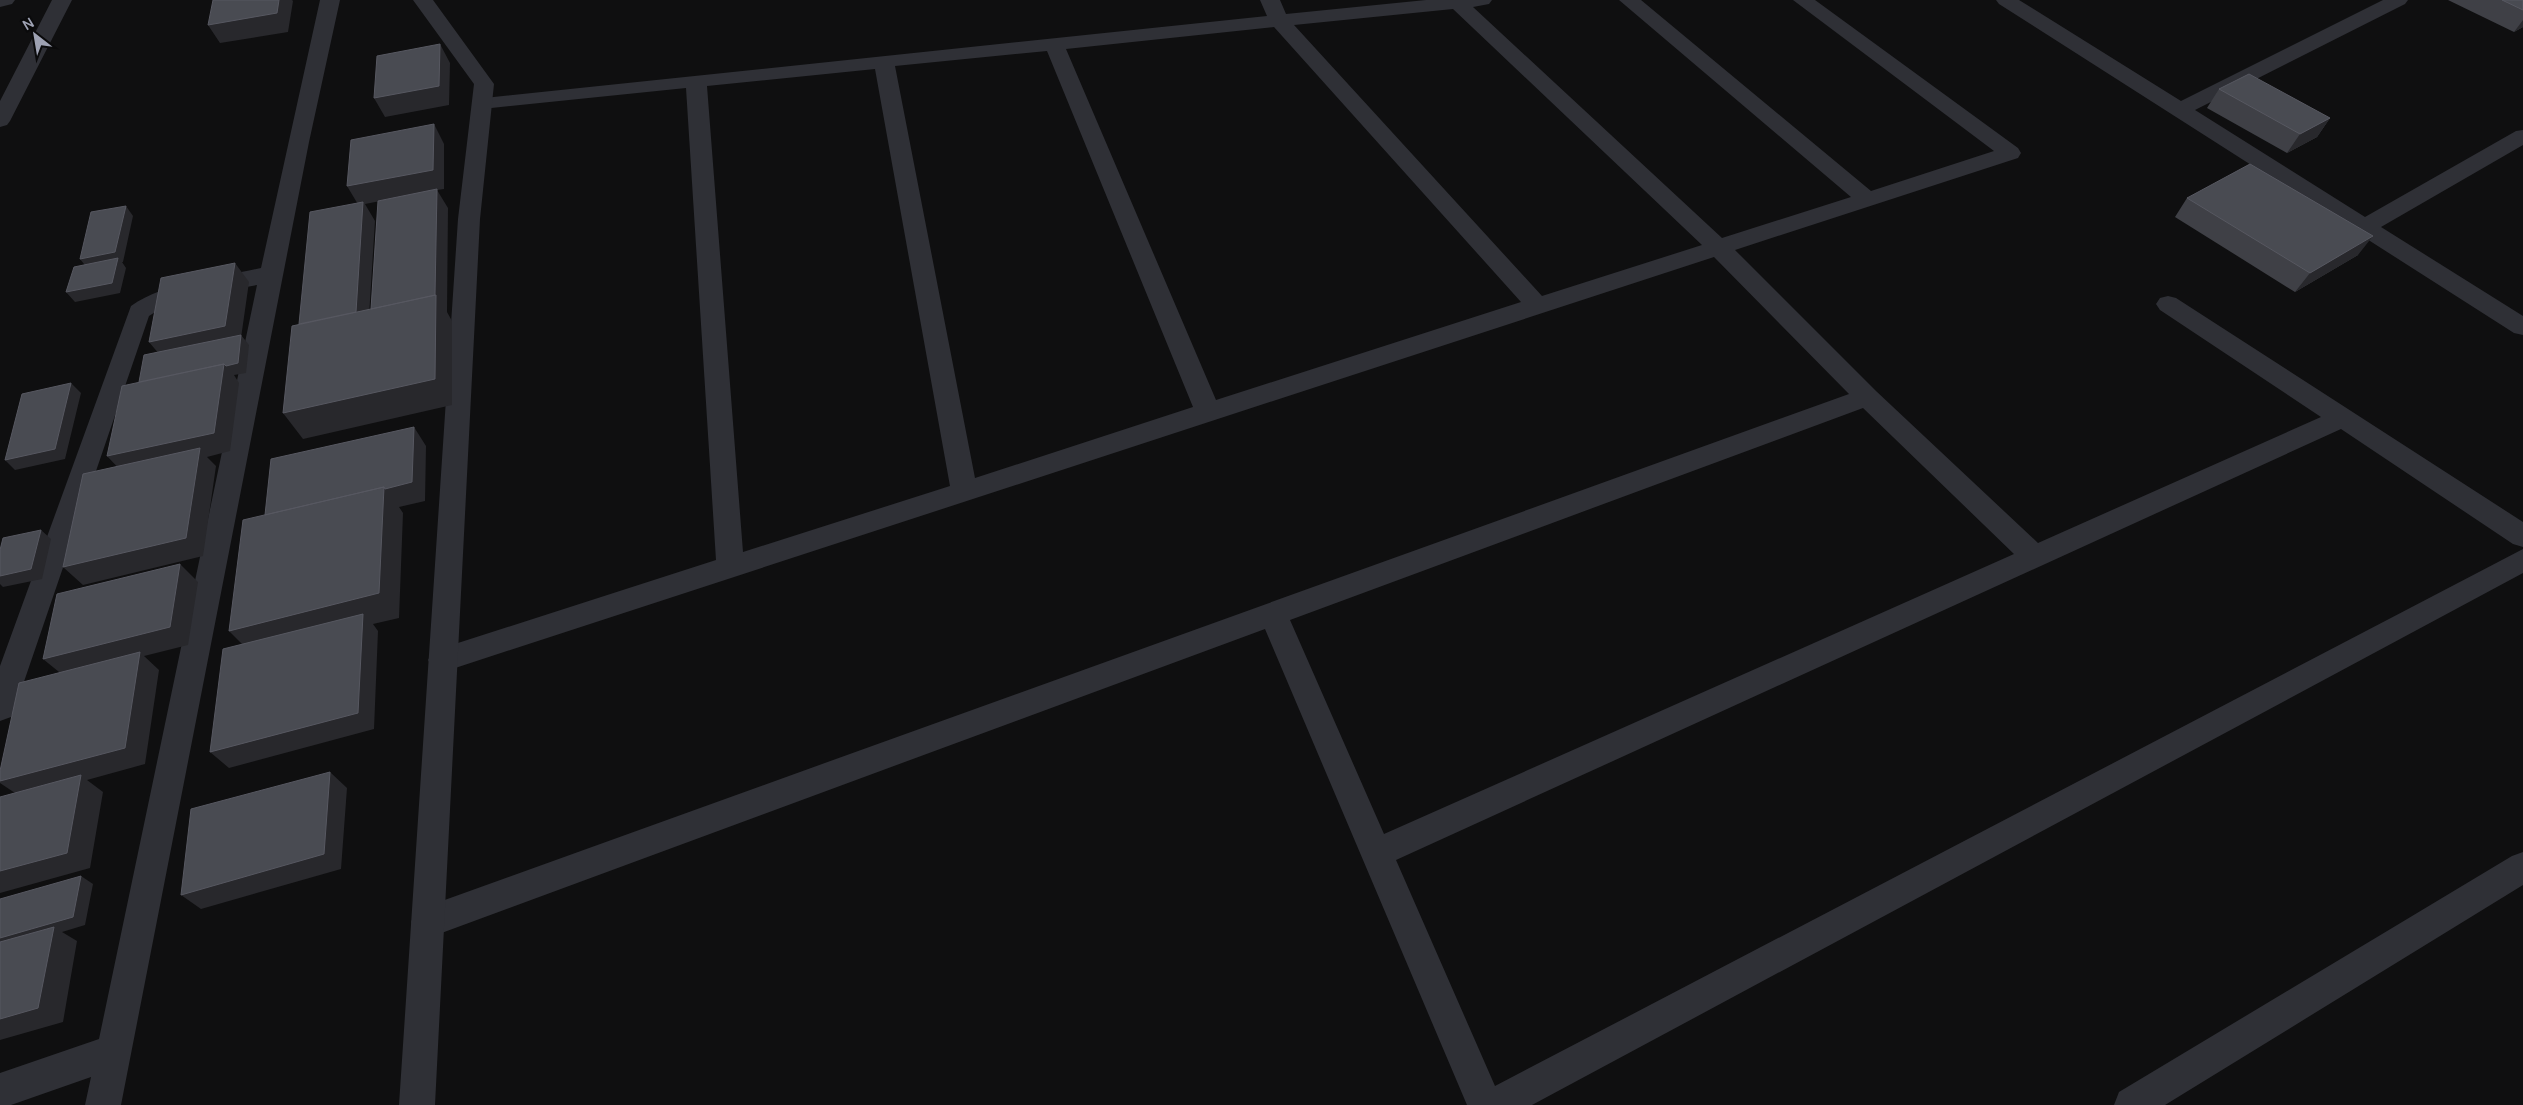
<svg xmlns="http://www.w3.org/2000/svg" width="2523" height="1105" font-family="Manrope,sans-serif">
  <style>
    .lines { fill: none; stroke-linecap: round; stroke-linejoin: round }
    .minor { fill: #2f3036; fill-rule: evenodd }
    .tertiary { fill: #2f3036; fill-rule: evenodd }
    .wall { fill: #3f4046 }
    .shaded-wall { fill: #28282c }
    .building { fill: #494b52; stroke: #575861 }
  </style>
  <rect width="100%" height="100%" fill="#0f0f10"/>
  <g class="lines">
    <path class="minor" d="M0 0H15L12 4 0 7Z
      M52 0H72L10 121 7 125 0 127V101Z
      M320 0H340L309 142 121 1105H85L91 1077 11 1105H0V1073L99 1039 257 285C221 292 180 295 149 316L15 708 11 717 0 721V666L131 306C168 281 217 278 261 268Z
      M1260 0H1280L1286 14 1426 0H1492L1489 4 1473 7 1722 238 1851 197 1619 0H1641L1871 191 1994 151 1793 0H1815L2018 148 2021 153 2018 158 1735 250 1876 391 2038 543 2321 417 2160 310 2156 304 2160 298 2168 296 2176 298 2523 522V547L2513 544 2341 429 1396 860 1495 1086 2523 549V573L1532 1105H1467L1265 629 428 938 416 933 411 922 416 911 428 906 1849 394 1714 257 443 672 433 669 428 660 433 651 716 560 686 88 482 109 475 107 472 103 475 99 1267 16ZM1453 9 1702 245 1542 296 1294 25ZM1274 27 1521 302 1216 400 1066 49ZM1047 51 1193 407 975 478 895 66ZM875 69 950 486 743 552 707 86ZM1863 408 2014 554 1384 834 1290 620Z
      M1996 0H2019L2181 101 2383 0H2408L2405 4 2195 110 2365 217 2516 131 2523 130V145L2381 227 2523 316V335L2514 333 1999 4Z
      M2523 852V885L2165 1105H2114L2119 1092 2512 856Z"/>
    <path class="tertiary" d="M413 0H433L494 84 480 219 435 1105H399L458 219 474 84Z"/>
  </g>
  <path class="wall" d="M2448 0H2523V27L2514 32Z
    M2219 89 2330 118 2317 137 2287 153 2207 108Z
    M2187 198 2358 255 2295 292 2175 217Z"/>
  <path class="shaded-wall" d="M279 0H292L293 1 288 32 220 43 208 25Z
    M2523 20V27L2514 32Z
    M440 44 450 63 449 105 385 117 374 98Z
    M2330 118 2317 137 2287 153 2300 134Z
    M434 124 444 144V189L437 190 448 208 447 312 452 321V405L303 439 283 413 384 330 437 190 365 204 375 221 368 332 299 324 359 206 347 186Z
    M126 206 133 216 123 262H122L126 268 120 293 75 302 66 292 88 269 80 259Z
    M2373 236 2358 255 2295 292 2310 273Z
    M235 263 249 282 240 345 165 361 149 342Z
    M241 335 249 345 246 373 234 375 239 383 230 451 207 457 216 466 203 556 83 585 63 567 125 475 107 456 224 364Z
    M71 383 81 393 65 459 15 470 5 460Z
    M414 427 426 446 425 501 399 507 403 513 399 618 373 624 378 631 374 729 229 768 210 752 253 655 229 631 281 535Z
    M41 530 51 539 42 579 3 587 0 584V576Z
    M180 564 198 582 188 645 144 656 159 670 145 764 87 780 103 792 90 868 0 893V871L21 797 0 783V781L64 676 43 659Z
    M330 772 347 788 341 869 201 909 181 895Z
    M81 876 93 884 85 925 62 932 77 941 63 1022 0 1040V938Z"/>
  <path class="building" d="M213 0H279L277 13 208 25Z
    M2502 0H2523V10Z
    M440 44 439 86 374 98 377 56Z
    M2249 74 2330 118 2300 134 2219 89Z
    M434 124 433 170 347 186 351 140Z
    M2250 164 2373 236 2310 273 2187 198Z
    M437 189 435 295 371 309 378 201Z
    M363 202 356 312 299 324 310 212Z
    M126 206 115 252 80 259 91 212Z
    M118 258 112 283 66 292 74 267Z
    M235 263 225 326 149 342 161 278Z
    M436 295 435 379 283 413 292 326Z
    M241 335 238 363 226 366 224 364 139 382 144 355Z
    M224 364 214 433 107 456 122 386Z
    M71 383 55 449 5 460 22 394Z
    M414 427 412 482 385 489 384 487 265 515 271 459Z
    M200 448 186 538 63 567 83 474Z
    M384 487 379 593 229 631 243 520Z
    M41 530 31 569 0 576V550L3 538Z
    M180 564 170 627 43 659 57 594Z
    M363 614 358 713 210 752 223 649Z
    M140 652 125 748 0 781V771L19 683Z
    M330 772 324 854 181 895 191 809Z
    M81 775 67 853 0 871V797Z
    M81 876 73 917 0 938V899Z
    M54 927 38 1008 0 1019V942Z"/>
  <g transform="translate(35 35) rotate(329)" stroke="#0a0a0b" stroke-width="4" paint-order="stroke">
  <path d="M0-4L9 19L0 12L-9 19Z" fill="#9ea2b3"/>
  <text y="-8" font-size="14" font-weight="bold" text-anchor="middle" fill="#9ea2b3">N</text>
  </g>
</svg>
